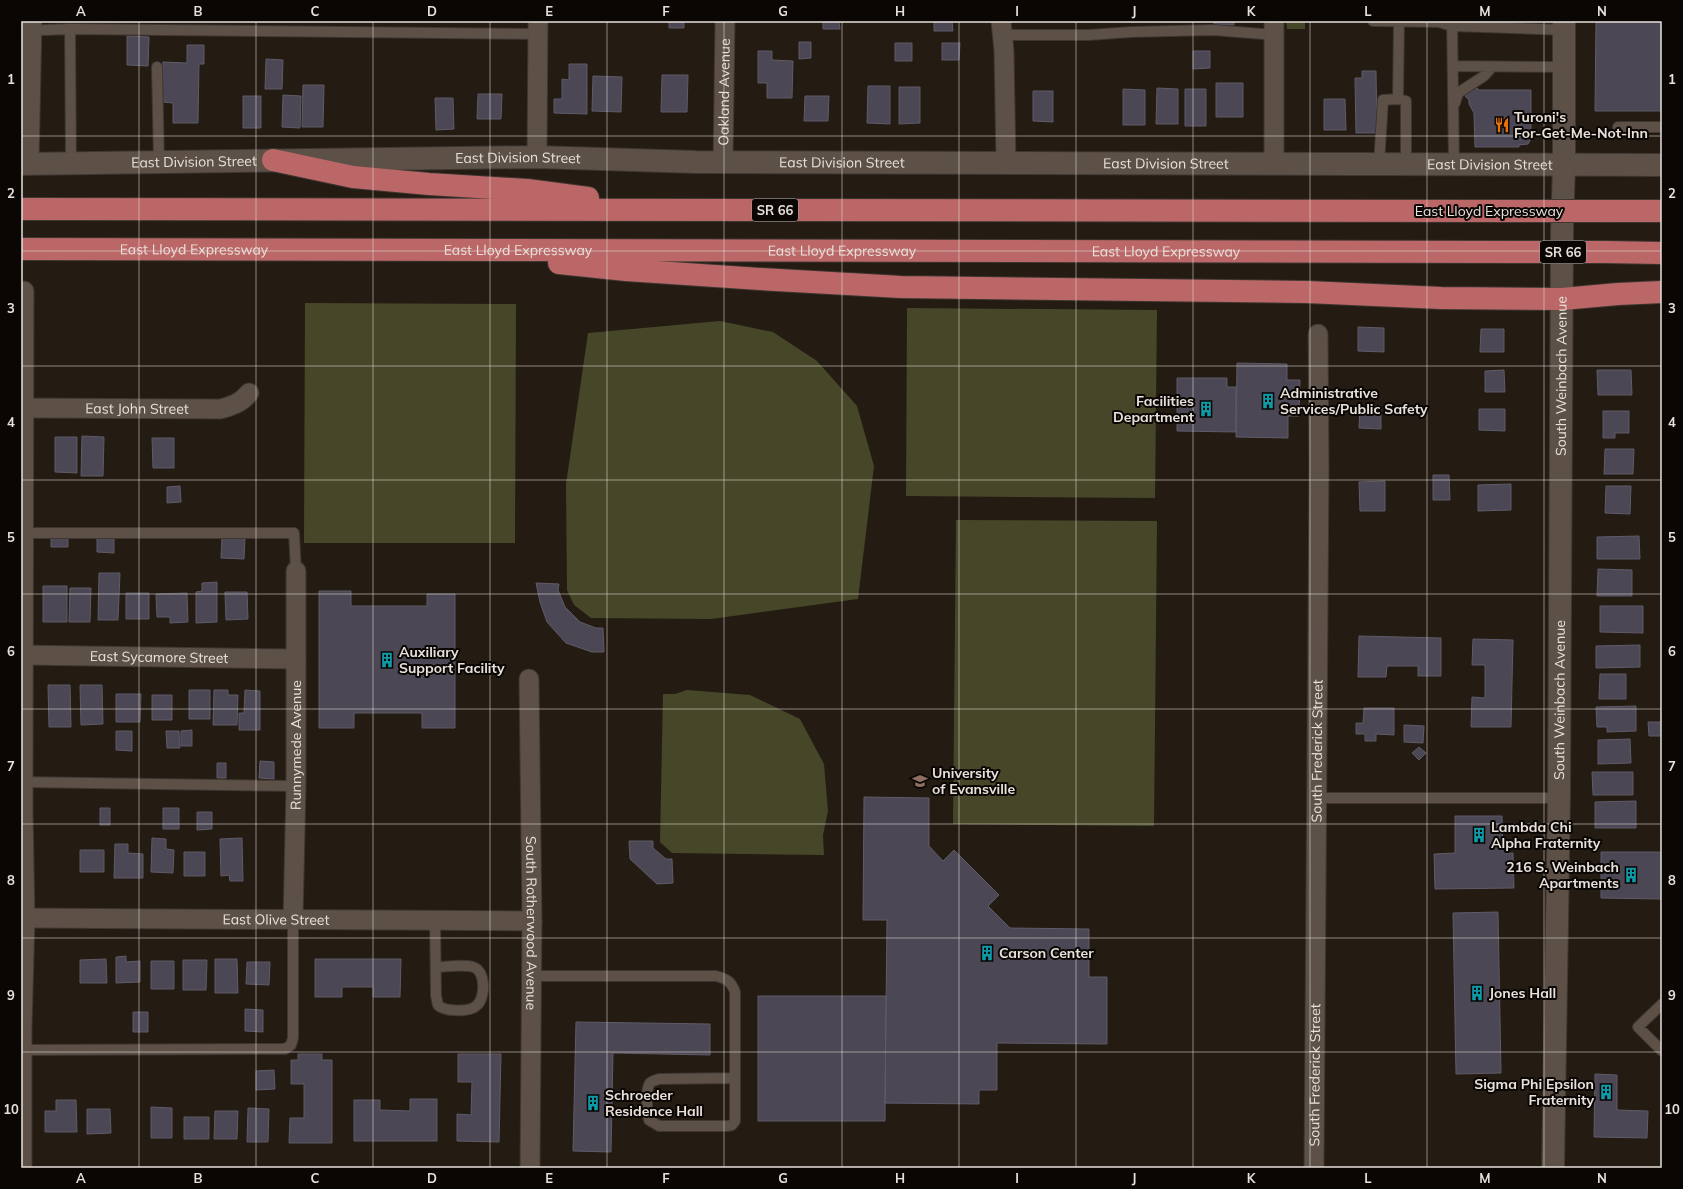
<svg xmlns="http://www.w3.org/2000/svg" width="1683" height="1189" font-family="Mulish,sans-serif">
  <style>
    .green { fill: #464729 }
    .building { fill: #4c4754; stroke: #5f5b68 }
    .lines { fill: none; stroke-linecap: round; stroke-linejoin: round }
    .service-casing { stroke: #3d3631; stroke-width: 12 }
    .minor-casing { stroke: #3d3631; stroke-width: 21 }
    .tertiary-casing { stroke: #3d3631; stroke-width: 24 }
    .secondary-casing { stroke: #3d3631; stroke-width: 24 }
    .motorway-casing { stroke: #3d3631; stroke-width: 24 }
    .service { stroke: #5c5047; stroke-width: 10 }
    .minor { stroke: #5c5047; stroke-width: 19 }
    .tertiary { stroke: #5c5047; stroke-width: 22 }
    .secondary { stroke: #5c5047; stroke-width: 22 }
    .motorway { stroke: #bb6767; stroke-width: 22 }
    .motorway-bridge-casing { stroke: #3d3631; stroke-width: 24; stroke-linecap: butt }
    .motorway-bridge { stroke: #bb6767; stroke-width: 22 }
    .grid { fill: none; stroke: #e8e1db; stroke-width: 1; stroke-opacity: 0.55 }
    .labels { text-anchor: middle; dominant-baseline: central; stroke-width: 4; stroke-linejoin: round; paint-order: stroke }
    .shield { fill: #0a0604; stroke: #a59f9a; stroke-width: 1 }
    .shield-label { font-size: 13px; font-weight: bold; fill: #e8e1db }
    .street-label { font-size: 14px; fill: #e8e1db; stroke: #0a0604 }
    .poi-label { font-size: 14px; font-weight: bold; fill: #e8e1db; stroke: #0a0604; text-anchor: start }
    .neatline { fill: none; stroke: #e8e1db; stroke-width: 1.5 }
    .grid-label { font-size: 13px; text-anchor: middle; font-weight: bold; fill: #e8e1db }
  </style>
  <rect width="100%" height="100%" fill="#241b12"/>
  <path class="green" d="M1286 21H1305V29H1287Z
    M305 303 516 304 515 543H304Z
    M907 308 1157 310 1155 498 906 496Z
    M720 321 773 332 817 361 857 406 874 466 858 599 711 619 591 618 574 605 567 590 566 484 588 333Z
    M956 520 1157 521 1154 826 953 824Z
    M687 690 750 695 800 719 824 764 828 811 823 835 824 855 672 853 660 842 663 694H675Z"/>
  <path class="building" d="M669 21H684V28H669Z
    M823 21H839L840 29H823Z
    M934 21H952L953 31H934Z
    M1214 21H1234V25H1214Z
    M1596 21H1662V111H1595Z
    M127 36 149 37 148 66 127 65Z
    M799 42H811V58L799 59Z
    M895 43H912V61H895Z
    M942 43H960L959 60H942Z
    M187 45H204V64H199L198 123H173V103L162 102 163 62 187 63Z
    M758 51H772V60L793 61 792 98H767V83H758Z
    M1193 51H1210V68L1193 69Z
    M266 59 283 60 282 89H265Z
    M569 64H587V114L554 113V99H562V79L569 80Z
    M1362 71H1376L1377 133H1356L1355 78H1362Z
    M662 75H688L687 112H661Z
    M593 76 622 77 621 112 592 111Z
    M1216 83H1243V117H1216Z
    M303 85H324L323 127H302Z
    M868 86H890V124L867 123Z
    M1475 86 1479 90H1531V139L1528 144 1519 145V147H1475L1474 113 1469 104V100L1465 96V90Z
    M899 87H920V123L899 124Z
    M1157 88 1178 89V124H1156Z
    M1123 89 1145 90V125H1123Z
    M1185 89H1206V126H1185Z
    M1033 91H1053V122L1033 121Z
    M478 94H502L501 119H477Z
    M283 95 301 96 300 128 282 127Z
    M243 96H261V128H243Z
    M805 96H829L828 121H804Z
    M435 98H453L454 129 436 130Z
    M1324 99H1345L1346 130H1324Z
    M1358 327 1384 328V352L1358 351Z
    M1481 329H1504V352H1480Z
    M1237 363 1287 364V380H1300L1299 416H1288V438L1236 437Z
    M1504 370 1505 392H1485V371Z
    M1597 370H1631L1632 395H1598Z
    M1177 378H1227V387H1236V432L1177 431Z
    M1360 406H1381V429L1359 428Z
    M1479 409H1505V431L1479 430Z
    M1603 411H1629V433H1615V438H1603Z
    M82 436 104 437 103 476H81Z
    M55 437H77V473L55 472Z
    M152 438H174V468H153Z
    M1605 449H1634L1633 474H1604Z
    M1433 475H1449L1450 500H1433Z
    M1385 481V511H1360L1359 482Z
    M1511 484V510L1478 511V485Z
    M180 486 181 502 167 503V487Z
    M1606 486H1631L1630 514 1605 513Z
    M97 536 114 537V553L97 552Z
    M1639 536 1640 559H1597V537Z
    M51 537H68V547H51Z
    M222 537 245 538 244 559 221 558Z
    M1598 569 1632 570V596H1597Z
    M99 573H120L118 620H98Z
    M217 582V622L196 623V592L202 591V583Z
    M536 583 559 584 558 590 565 607 580 622 596 628H603L604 652H592L566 643 547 622 540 602Z
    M43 586H67V622H43Z
    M70 588H91L90 622H69Z
    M319 591H351V606H427V594H455V728H422V713H354V728H319Z
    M225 592H247L248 619 226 620Z
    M126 593H149V619H126Z
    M187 593 188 622 170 623V617H157L156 594Z
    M1600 606H1643V633L1600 632Z
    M1359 636 1441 638V676H1418V666H1387L1386 677H1358Z
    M1473 639 1513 640 1511 727H1471L1472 697 1485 698V665H1472Z
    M1640 645V667L1596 668V646Z
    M1600 674H1626V699H1599Z
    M48 685H70L71 727H49Z
    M80 685H102L103 724 81 725Z
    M189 690H210V719H189Z
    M214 690H228V695H238L237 725H213Z
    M245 690 260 691V730H239V713H244Z
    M116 694H141L140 722H116Z
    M152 695H172V720H152Z
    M1636 706V731L1607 732V727H1597L1596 707Z
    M1364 708H1394V735L1376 734V741H1365V734H1356V723H1363Z
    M1648 722H1662V736H1649Z
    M1404 725 1424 726 1423 743 1404 742Z
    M192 730V746H181V731Z
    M116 731H132V751L116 750Z
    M166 731H179L180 748H167Z
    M1630 739 1631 763 1598 764V740Z
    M1419 747 1426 753 1419 760 1412 753Z
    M260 761 274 762V779L259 778Z
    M217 763H226V778H217Z
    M1592 772H1633V795H1593Z
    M864 797 929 798V846L943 861 954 850 999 895 988 906 1010 928 1089 929V977H1107V1044L997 1043V1090H979V1104L885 1103 887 920H863Z
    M1636 801V828H1595V802Z
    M100 808H110V825H100Z
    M163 808H179V829H163Z
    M197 812H212V829L197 830Z
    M1455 816H1502L1503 853H1513L1514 888 1435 889 1434 854 1455 853Z
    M152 838 166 839V849L174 850 173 873 151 872Z
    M242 838 243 881H230L229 875 221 876 220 839Z
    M629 841H653V848L666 859H672L673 883 657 884 630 859Z
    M115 844H128V853L143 854V878H114Z
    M80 850H104V872H80Z
    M184 852H205V876H184Z
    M1601 852H1662V899L1601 898Z
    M1498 912 1501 1073 1456 1074 1453 913Z
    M126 956V962L140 961V982L116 983V957Z
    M106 959 107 983H80V960Z
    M215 959H237L238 993H215Z
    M315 959H401L400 997H373V987H342V997H315Z
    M183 960H207L206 990H183Z
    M151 961H174V989H151Z
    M247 962H270L269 985 246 984Z
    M758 996H886L885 1121H758Z
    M245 1009 263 1010V1032L245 1031Z
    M133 1012H148V1032H133Z
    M576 1022 710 1024V1055L613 1053 611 1152 573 1151Z
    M298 1054H322V1060H332V1143H289L290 1118H304V1084H291V1060H298Z
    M458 1054H501L499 1142 457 1141V1114L471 1115 472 1082H458Z
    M274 1070 275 1089 256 1090V1071Z
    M1595 1074 1617 1075V1110L1648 1111 1647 1138 1594 1137Z
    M410 1099H437V1141H354V1100H380V1110L410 1111Z
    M56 1100H76L77 1132H45V1111H56Z
    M151 1107 172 1108V1138H151Z
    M248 1108 269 1109 268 1142H247Z
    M87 1109H110L111 1133 87 1134Z
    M215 1111H238L237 1139H214Z
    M184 1117H209V1139H184Z"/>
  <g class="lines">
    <g class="service-casing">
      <path id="service" d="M1373 21 1439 22 1452 26 1565 30
        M1452 21 1454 164
        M70 29 71 164
        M21 31 70 29 538 34
        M1002 35H1089L1131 32 1213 30 1274 35
        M1453 66 1565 67
        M157 67 159 163
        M1398 99 1399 21
        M1455 103 1458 93 1484 76 1492 67
        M1618 127H1662
        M1379 164 1383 100 1398 99 1406 101V164
        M21 533H294L296 571
        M21 782 296 786
        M1316 798H1559
        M435 920 436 996C437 999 437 1002 438 1005 444 1012 470 1012 476 1006 486 999 486 970 473 967 462 964 447 967 436 967
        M531 976H716C727 979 731 981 735 992V1121L732 1125 727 1126H659L649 1120C647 1112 645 1090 650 1083 652 1081 656 1080 659 1079L735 1078
        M1662 1004 1638 1027 1662 1051
        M21 1050 285 1049 291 1045 293 1038V919"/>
    </g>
    <g class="minor-casing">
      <g id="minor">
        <path d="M1001 21 1004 51 1006 163"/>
        <path d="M537 157 538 21"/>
        <path id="s1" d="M723 162 725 21"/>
        <path d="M29 164 32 21"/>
        <path d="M1274 164V21"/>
        <path id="s2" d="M21 408 220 409C232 406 241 403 249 393"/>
        <path id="s3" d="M21 655 296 659"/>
        <path id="s4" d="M529 679 532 921 530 1168"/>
        <path id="s5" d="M21 918 532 921"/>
        <path id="s6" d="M293 919 296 786V571"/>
        <path d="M22 1168V1028L25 918 23 810 24 291"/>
        <path id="s7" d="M1314 1168 1319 468 1318 334"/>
      </g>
    </g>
    <g class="tertiary-casing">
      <g id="tertiary">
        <path id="s8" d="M21 164 537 157 696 162 1662 165"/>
        <path id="s9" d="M1553 1168 1559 798 1562 233"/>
      </g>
    </g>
    <g class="secondary-casing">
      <path id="secondary" d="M1562 231 1564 164V21"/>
    </g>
    <g class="motorway-casing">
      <g id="motorway">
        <path d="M273 160 353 177 429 184 527 190 588 198"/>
        <path d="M21 209 1529 211"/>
        <path d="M1605 211H1662"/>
        <path id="s10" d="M21 249 1523 252"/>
        <path d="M1604 252 1662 253"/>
        <path d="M559 263 626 270 760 279 901 287 1307 292 1441 298 1562 299 1618 294 1662 292"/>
      </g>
    </g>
    <use href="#service" class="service"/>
    <use href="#minor" class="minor"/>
    <use href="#tertiary" class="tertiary"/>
    <use href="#secondary" class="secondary"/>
    <use href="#motorway" class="motorway"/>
    <g class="motorway-bridge-casing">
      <path id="motorway-bridge" d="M1529 211H1605
        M1523 252H1604"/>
    </g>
    <use href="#motorway-bridge" class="motorway-bridge"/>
  </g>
  <path class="grid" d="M139 21V1168M256 21V1168M373 21V1168M490 21V1168M607 21V1168M724 21V1168M842 21V1168M959 21V1168M1076 21V1168M1193 21V1168M1310 21V1168M1427 21V1168M1544 21V1168M21 136H1662M21 251H1662M21 366H1662M21 480H1662M21 594H1662M21 709H1662M21 824H1662M21 938H1662M21 1052H1662"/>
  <defs>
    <g id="restaurant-bare" transform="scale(1.2)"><path d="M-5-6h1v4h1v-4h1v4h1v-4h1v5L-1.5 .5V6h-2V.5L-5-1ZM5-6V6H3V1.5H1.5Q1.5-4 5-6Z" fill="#e8710a" stroke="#0a0604" stroke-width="2.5" paint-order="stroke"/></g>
    <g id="building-bare" transform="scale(1.2)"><path d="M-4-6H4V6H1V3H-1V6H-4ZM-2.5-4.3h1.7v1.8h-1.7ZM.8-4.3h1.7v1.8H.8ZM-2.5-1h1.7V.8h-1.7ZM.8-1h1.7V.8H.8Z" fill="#0f9aa8" stroke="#0a0604" stroke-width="2.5" paint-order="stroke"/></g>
    <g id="university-bare" transform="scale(1.2)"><path d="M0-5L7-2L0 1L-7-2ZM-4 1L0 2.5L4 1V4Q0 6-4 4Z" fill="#8d6e63" stroke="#0a0604" stroke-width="2.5" paint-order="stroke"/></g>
  </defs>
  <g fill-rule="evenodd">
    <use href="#restaurant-bare" x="1502" y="125"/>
    <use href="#building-bare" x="1268" y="401"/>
    <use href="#building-bare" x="1206" y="409"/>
    <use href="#building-bare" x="387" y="660"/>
    <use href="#university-bare" x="920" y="781"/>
    <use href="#building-bare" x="1479" y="835"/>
    <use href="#building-bare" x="1631" y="875"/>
    <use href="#building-bare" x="987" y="953"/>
    <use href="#building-bare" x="1477" y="993"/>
    <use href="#building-bare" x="1606" y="1092"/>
    <use href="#building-bare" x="593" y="1103"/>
  </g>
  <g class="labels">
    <g class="shield">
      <rect x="752" y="199" width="46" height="22" rx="3"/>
      <rect x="1540" y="241" width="46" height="22" rx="3"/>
    </g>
    <g class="shield-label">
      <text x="775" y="210">SR 66</text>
      <text x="1563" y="252">SR 66</text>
    </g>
    <g class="street-label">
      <text stroke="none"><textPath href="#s1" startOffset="70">Oakland Avenue</textPath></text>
      <text stroke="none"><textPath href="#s8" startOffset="497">East Division Street</textPath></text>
      <text stroke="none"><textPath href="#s8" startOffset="173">East Division Street</textPath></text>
      <text stroke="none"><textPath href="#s8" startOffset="821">East Division Street</textPath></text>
      <text stroke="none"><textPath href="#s8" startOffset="1145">East Division Street</textPath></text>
      <text stroke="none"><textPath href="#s8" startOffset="1469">East Division Street</textPath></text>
      <text x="1489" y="211">East Lloyd Expressway</text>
      <text stroke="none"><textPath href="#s10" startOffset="173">East Lloyd Expressway</textPath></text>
      <text stroke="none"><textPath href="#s10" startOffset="497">East Lloyd Expressway</textPath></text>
      <text stroke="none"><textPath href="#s10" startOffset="821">East Lloyd Expressway</textPath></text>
      <text stroke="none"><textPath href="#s10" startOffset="1145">East Lloyd Expressway</textPath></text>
      <text stroke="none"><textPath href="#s9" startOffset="792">South Weinbach Avenue</textPath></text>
      <text stroke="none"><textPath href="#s2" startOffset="116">East John Street</textPath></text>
      <text stroke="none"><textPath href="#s3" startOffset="138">East Sycamore Street</textPath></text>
      <text stroke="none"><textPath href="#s9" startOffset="468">South Weinbach Avenue</textPath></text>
      <text stroke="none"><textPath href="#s6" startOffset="174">Runnymede Avenue</textPath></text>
      <text stroke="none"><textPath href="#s7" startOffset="417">South Frederick Street</textPath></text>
      <text stroke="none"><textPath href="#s5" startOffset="255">East Olive Street</textPath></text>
      <text stroke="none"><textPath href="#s4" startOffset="244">South Rotherwood Avenue</textPath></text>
      <text stroke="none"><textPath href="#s7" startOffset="93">South Frederick Street</textPath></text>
    </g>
    <g class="poi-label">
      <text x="1514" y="117">Turoni's<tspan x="1514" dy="16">For-Get-Me-Not-Inn</tspan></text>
      <text x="1280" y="393">Administrative<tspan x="1280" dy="16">Services/Public Safety</tspan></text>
      <text x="1194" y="401" text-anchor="end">Facilities<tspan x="1194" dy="16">Department</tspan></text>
      <text x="399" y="652">Auxiliary<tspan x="399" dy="16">Support Facility</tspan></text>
      <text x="932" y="773">University<tspan x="932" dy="16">of Evansville</tspan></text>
      <text x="1491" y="827">Lambda Chi<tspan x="1491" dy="16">Alpha Fraternity</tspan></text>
      <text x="1619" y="867" text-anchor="end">216 S. Weinbach<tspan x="1619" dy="16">Apartments</tspan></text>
      <text x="999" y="953">Carson Center</text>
      <text x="1489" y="993">Jones Hall</text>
      <text x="1594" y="1084" text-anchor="end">Sigma Phi Epsilon<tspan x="1594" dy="16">Fraternity</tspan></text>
      <text x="605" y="1095">Schroeder<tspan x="605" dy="16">Residence Hall</tspan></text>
    </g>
  </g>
  <rect width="1683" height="1189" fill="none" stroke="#0a0604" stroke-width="44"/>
  <rect x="22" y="22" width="1639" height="1145" class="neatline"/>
  <g class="grid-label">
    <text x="81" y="16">A</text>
    <text x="198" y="16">B</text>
    <text x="315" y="16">C</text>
    <text x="432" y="16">D</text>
    <text x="549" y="16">E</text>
    <text x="666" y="16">F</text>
    <text x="783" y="16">G</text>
    <text x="900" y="16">H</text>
    <text x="1017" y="16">I</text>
    <text x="1134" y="16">J</text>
    <text x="1251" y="16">K</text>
    <text x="1368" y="16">L</text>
    <text x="1485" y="16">M</text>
    <text x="1602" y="16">N</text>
    <text x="11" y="84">1</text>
    <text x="1672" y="84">1</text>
    <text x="11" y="198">2</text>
    <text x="1672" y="198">2</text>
    <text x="11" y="313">3</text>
    <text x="1672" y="313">3</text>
    <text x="11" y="427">4</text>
    <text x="1672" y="427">4</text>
    <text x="11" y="542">5</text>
    <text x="1672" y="542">5</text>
    <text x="11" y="656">6</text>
    <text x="1672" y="656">6</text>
    <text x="11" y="771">7</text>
    <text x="1672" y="771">7</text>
    <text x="11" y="885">8</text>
    <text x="1672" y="885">8</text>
    <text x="11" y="1000">9</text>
    <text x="1672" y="1000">9</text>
    <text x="11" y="1114">10</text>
    <text x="1672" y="1114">10</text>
    <text x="81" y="1183">A</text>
    <text x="198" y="1183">B</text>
    <text x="315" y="1183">C</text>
    <text x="432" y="1183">D</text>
    <text x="549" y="1183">E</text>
    <text x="666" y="1183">F</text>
    <text x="783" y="1183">G</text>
    <text x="900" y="1183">H</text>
    <text x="1017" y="1183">I</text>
    <text x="1134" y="1183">J</text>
    <text x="1251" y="1183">K</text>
    <text x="1368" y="1183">L</text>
    <text x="1485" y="1183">M</text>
    <text x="1602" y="1183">N</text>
  </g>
</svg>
